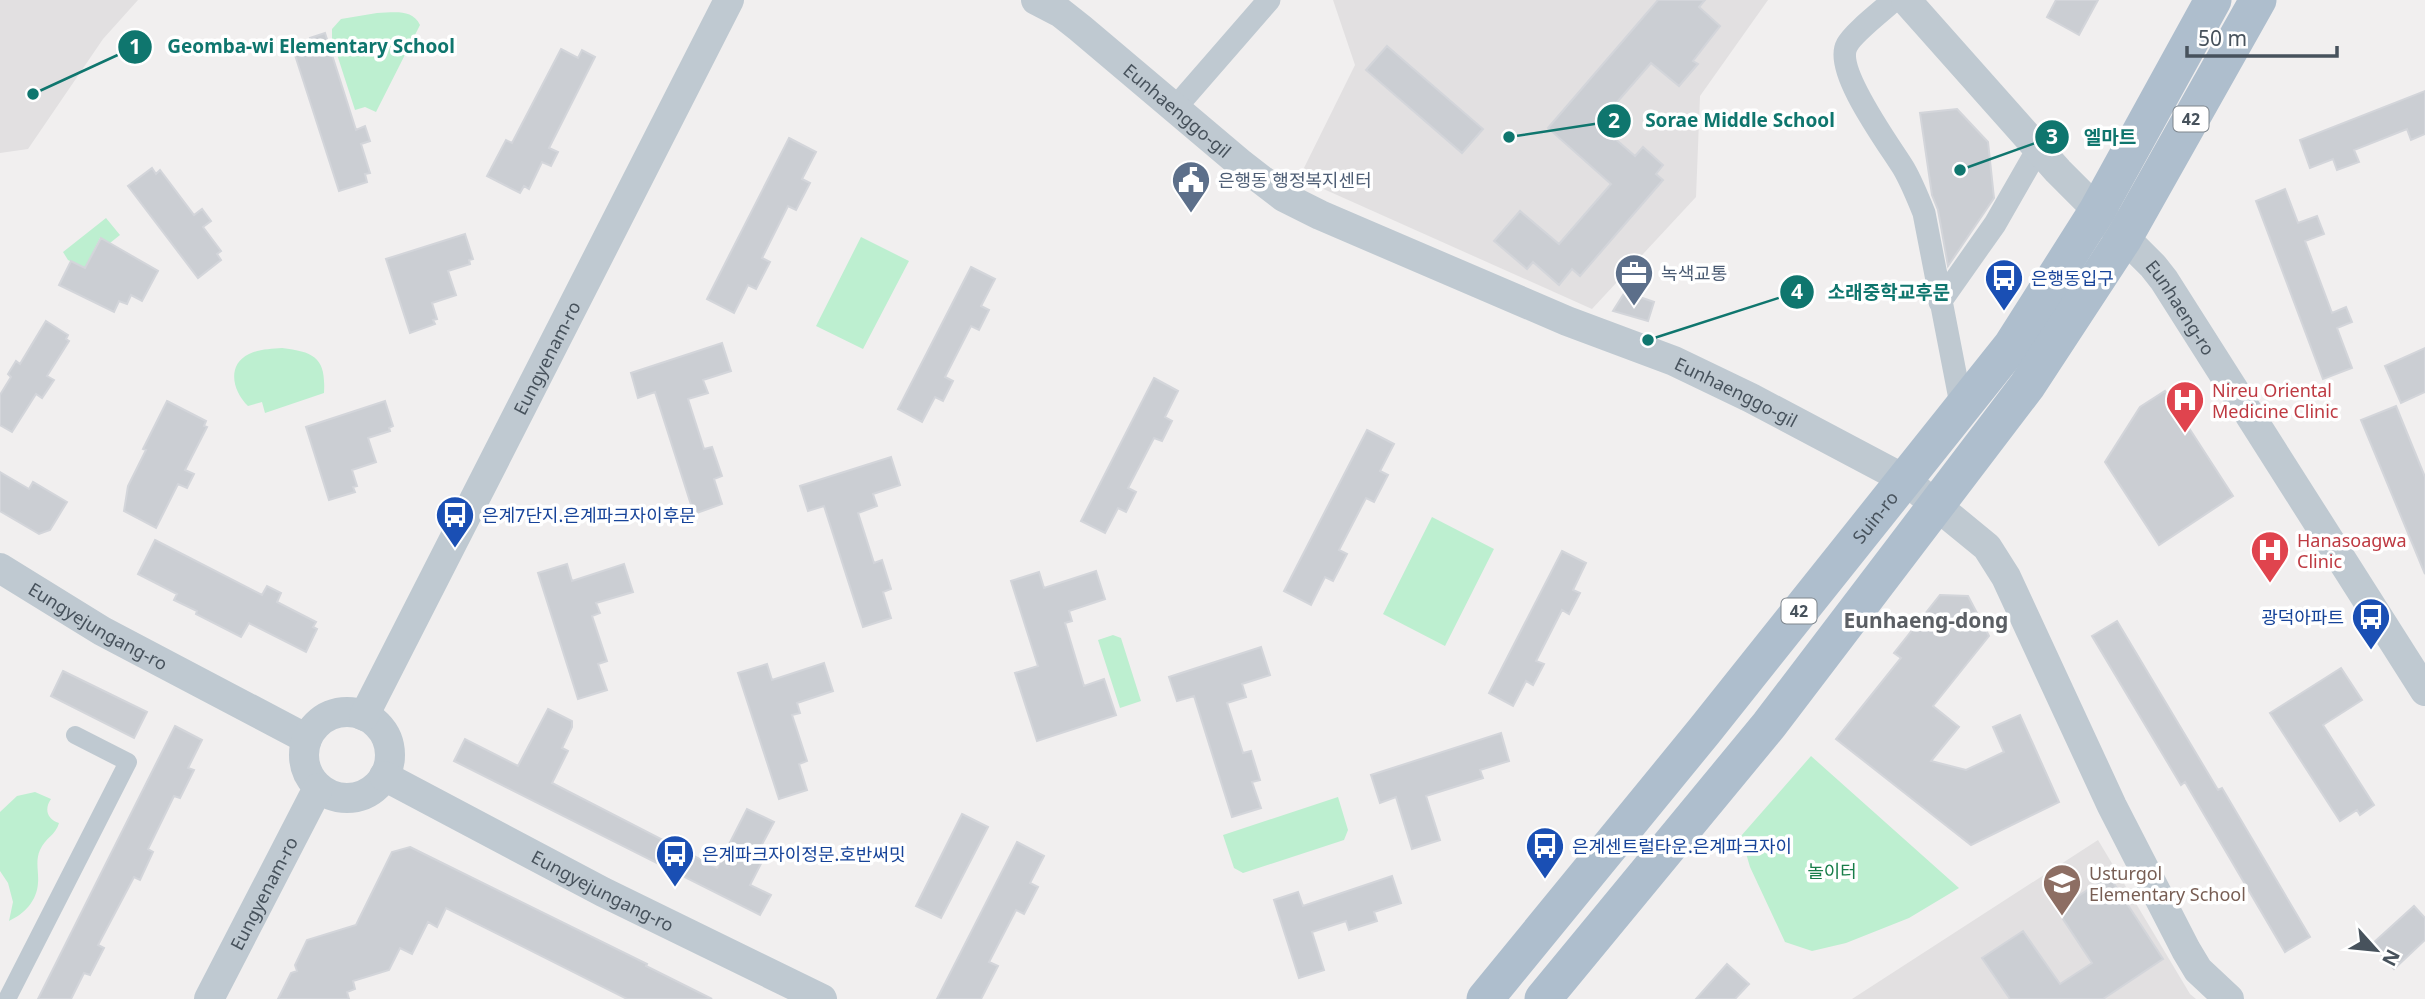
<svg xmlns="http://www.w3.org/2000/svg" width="2425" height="999" font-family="'Noto Sans','Noto Sans KR',sans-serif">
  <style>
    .education { fill: #e2e0e1 }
    .green { fill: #bdefd0 }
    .building { fill: #cbced3; stroke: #d3d5da; stroke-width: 2 }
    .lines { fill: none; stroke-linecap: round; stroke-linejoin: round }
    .pedestrian { stroke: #bfc9d1; stroke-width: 18 }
    .minor { stroke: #bfc9d1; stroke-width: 23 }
    .tertiary { stroke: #bfc9d1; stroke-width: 30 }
    .primary { stroke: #aebecd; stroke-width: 37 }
    .labels { text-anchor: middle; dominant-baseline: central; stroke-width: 7; stroke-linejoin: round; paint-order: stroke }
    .shield { fill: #fff; stroke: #7e868d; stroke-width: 2 }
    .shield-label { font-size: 16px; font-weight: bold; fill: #47525c }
    .street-label { font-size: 18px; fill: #47525c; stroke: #fff }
    .service-label { font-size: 18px; fill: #4e5e75; stroke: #fff; text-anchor: start }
    .transit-label { font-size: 18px; fill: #164399; stroke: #fff; text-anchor: start }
    .health-label { font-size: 18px; fill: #be3a42; stroke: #fff; text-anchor: start }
    .park-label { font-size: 18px; fill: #187d49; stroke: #fff }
    .education-label { font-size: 18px; fill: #785e54; stroke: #fff; text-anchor: start }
    .quarter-label { font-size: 21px; font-weight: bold; fill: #5b5f64; stroke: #fff }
    .leader { fill: none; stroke: #0f766e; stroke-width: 2.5 }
    .callout-dot { fill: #0f766e; stroke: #fff; stroke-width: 2.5 }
    .mark-label { font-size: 21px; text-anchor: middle; font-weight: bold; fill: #fff }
    .callout-label { font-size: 19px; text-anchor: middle; font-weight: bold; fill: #0f766e; stroke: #fff; stroke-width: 7; stroke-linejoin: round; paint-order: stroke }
  </style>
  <rect width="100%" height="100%" fill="#f1efef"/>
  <path class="education" d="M0 0H138L103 39 28 149 0 153Z
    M1333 0H1768L1700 96 1696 197 1592 309 1299 178 1355 65Z
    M2098 840 2190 994 2196 999H1852Z"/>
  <path class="green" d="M377 13C392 13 412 8 420 25L376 112 365 107 355 110 332 39V29L341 19Z
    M106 218 120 235 110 243 100 238 85 268 68 260 63 252Z
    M861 237 909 261 863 349 816 326Z
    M282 348C315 352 326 358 324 393L265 413 262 402 248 406C233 392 226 365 249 354 259 349 271 349 282 348Z
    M1432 517 1494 549 1445 646 1383 614Z
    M1113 635 1121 638 1141 701 1120 708 1098 640Z
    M1811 756 1959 888 1909 918 1846 943 1812 951 1785 942 1750 867 1741 836Z
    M35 792 51 799C44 809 47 819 59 823 56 835 45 838 40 850 35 861 39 872 38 883 37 901 24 914 9 921L13 902 8 883 0 871V812L17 796Z
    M1338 797 1348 830 1344 840 1243 873 1234 868 1223 835Z"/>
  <path class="building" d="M1658 0H1705L1699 7 1720 26 1693 61 1698 64 1679 86 1651 63 1598 124 1635 156 1643 147 1663 165 1656 174 1663 180 1580 276 1572 269 1559 285 1533 262 1527 269 1494 241 1520 211 1559 244 1611 184 1548 128Z
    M2056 0H2098L2079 35 2047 17Z
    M325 33 356 130 365 126 370 141 361 144 370 173 365 174 367 182 339 191 294 52 312 46 310 38Z
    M1387 46 1483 129 1462 153 1366 70Z
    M561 49 578 58 582 50 595 57 549 148 558 152 551 166 542 162 529 189 524 186 520 193 487 176 506 140 512 143Z
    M2425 91V134L2411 140 2407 129 2354 150 2359 162 2337 170 2333 159 2310 168 2300 140Z
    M1957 109 1988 142 1994 198 1948 266 1938 210 1932 195 1920 113Z
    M789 138 816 152 802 179 810 183 796 210 788 206 762 258 770 262 756 289 748 285 734 313 707 299Z
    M152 168 156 174 160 170 194 215 202 209 211 221 203 227 221 251 217 254 221 260 198 278 128 186Z
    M2285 189 2298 223 2317 216 2324 234 2305 241 2332 313 2346 307 2352 322 2337 328 2352 368 2323 379 2256 201Z
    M465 234 473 259 469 260 470 264 448 271 456 295 432 303 437 319 433 320 435 324 410 333 386 259Z
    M101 238 158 271 142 301 131 295 127 304 119 301 114 312 59 285 71 261 85 268Z
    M971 267 995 279 981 306 989 310 979 330 971 326 945 377 953 381 943 401 935 397 922 422 898 409Z
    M1625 292 1654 302 1648 321 1613 311Z
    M46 321 68 335 66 339 69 341 47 376 54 380 42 398 36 394 12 432 0 425V395L11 377 8 374 16 361 20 364Z
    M722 343 731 371 703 380 708 393 688 399 704 449 712 447 722 476 714 479 722 504 694 514 655 392 638 398 631 373Z
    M2425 348V392L2401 403 2385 366Z
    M1154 378 1178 391 1165 417 1172 421 1162 441 1154 438 1128 488 1136 492 1126 512 1118 508 1105 533 1081 521Z
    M2165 391 2233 496 2159 545 2105 462 2140 407Z
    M167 401 206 421 204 426 207 427 185 470 194 474 187 488 178 484 156 528 124 511 128 486 146 450 143 449Z
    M385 401 393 426 389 428 390 431 368 438 376 462 352 470 357 486 353 487 355 492 329 500 306 427Z
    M2396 406 2425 477V574L2361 420Z
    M1367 430 1394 444 1380 471 1388 475 1374 502 1366 498 1339 550 1347 554 1333 581 1325 577 1311 605 1284 591Z
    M891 457 900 485 873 494 877 506 858 513 874 563 882 560 891 589 883 592 891 618 863 627 824 506 808 511 800 486Z
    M0 472 29 489 33 482 67 502 50 530 39 534 0 511Z
    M155 540 262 595 267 586 281 593 277 602 316 622 313 627 317 629 306 652 249 623 241 637 196 614 197 611 174 600 177 594 138 574Z
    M1562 551 1586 563 1573 590 1580 593 1569 614 1562 610 1536 661 1544 664 1533 685 1526 681 1513 706 1489 693Z
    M567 564 572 581 624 564 633 592 596 603 600 613 592 616 607 661 598 664 607 690 578 699 538 573Z
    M1096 571 1105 599 1069 611 1072 621 1065 623 1084 686 1104 679 1116 715 1037 741 1015 673 1038 666 1011 581 1039 572 1044 588Z
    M1940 595 1968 596 1989 636 1933 706 1959 727 1931 761 1966 770 2004 752 1993 727 2020 715 2059 802 1971 845 1836 739 1901 658 1894 653Z
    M2117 621 2218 790 2222 788 2310 937 2285 952 2185 782 2181 785 2092 636Z
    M1261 647 1270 675 1242 684 1246 697 1227 703 1243 753 1251 751 1260 780 1252 782 1261 808 1232 817 1194 696 1177 701 1169 677Z
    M824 663 833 691 797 703 800 713 792 715 807 761 799 764 807 790 779 799 738 673 767 664 772 680Z
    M2341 668 2362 700 2323 725 2374 805 2360 815 2357 810 2340 821 2270 713Z
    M63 671 147 712 134 738 51 696Z
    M548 709 572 721V727L562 748 568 751 552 783 717 868 747 809 774 822 760 848 767 852 750 885 771 895 760 915 454 761 465 739 518 766Z
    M175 726 202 740 188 768 194 770 180 798 174 796 148 849 153 852 140 880 134 877 98 945 104 948 90 975 84 973 71 999H38Z
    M1501 733 1509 761 1480 770 1483 778 1426 796 1440 840 1412 849 1396 797 1380 803 1371 775Z
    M962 814 988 827 941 918 916 906Z
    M1017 842 1044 856 1030 883 1038 887 1024 914 1016 910 989 962 998 966 981 999H937Z
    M410 847 647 964 646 966 712 999H627L446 908 437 927 428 922 412 954 400 948 389 970 353 981 355 989 347 992 349 999H278L291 973 297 971 295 965 307 940 356 925 392 852Z
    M1392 876 1401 903 1374 912 1377 921 1349 930 1346 921 1312 932 1324 970 1299 978 1274 900 1298 892 1303 906Z
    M2109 876 2163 959 2103 999H2010L1982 958 2023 931 2060 984 2092 963 2057 910Z
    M2414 906 2425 918V940L2394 969 2372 944Z
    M1727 964 1749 984 1735 999H1696Z"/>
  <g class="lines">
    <path class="pedestrian" d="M7 999 128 762 75 735"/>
    <path class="minor" d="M1894 0C1883 10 1853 33 1847 45 1833 70 1890 146 1904 169 1912 183 1918 198 1924 213L1962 409
      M1175 108 1269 0
      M1940 302 1995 224 2038 149"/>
    <g class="tertiary">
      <path id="s1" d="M1036 0 1061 13 1080 28 1241 164 1284 197 1320 215 1567 321 1674 361 1751 398 1904 479 1987 547 2006 577 2112 806 2186 950 2198 970 2229 999"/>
      <path id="s2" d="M1906 0 2058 171 2153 266 2164 280 2425 691"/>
      <path id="s3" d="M0 568 102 631 307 739"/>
      <circle cx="347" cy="755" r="43"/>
      <path id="s4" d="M364 716 729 0"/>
      <path id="s5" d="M384 776 603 892 822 999"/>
      <path id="s6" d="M209 999 318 788"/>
    </g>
    <g class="primary">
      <path id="s7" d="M1485 999 1705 730 2012 345 2097 211 2213 0"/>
      <path d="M1543 999 1769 725 2027 386 2124 238 2258 0"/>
    </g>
  </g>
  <defs>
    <g id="civic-pin" transform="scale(2.0125)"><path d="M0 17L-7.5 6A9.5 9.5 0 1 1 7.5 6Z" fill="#5c6f8a" stroke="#fff"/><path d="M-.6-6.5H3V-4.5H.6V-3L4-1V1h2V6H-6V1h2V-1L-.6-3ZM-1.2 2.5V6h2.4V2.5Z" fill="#fff"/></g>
    <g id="office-pin" transform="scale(2.0125)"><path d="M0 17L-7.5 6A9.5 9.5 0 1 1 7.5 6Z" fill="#5c6f8a" stroke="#fff"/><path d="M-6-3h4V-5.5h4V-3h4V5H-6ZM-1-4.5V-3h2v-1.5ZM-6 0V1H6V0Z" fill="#fff"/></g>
    <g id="bus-pin" transform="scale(2.0125)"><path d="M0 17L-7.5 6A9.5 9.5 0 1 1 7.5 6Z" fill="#1a4fb4" stroke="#fff"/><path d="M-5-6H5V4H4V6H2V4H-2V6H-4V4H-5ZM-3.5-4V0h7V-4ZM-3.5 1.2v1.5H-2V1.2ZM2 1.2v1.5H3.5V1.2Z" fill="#fff"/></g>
    <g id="hospital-pin" transform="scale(2.0125)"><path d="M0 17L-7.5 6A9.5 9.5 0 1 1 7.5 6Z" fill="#e0444e" stroke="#fff"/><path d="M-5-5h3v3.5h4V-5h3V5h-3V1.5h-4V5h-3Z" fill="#fff"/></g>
    <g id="school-pin" transform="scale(2.0125)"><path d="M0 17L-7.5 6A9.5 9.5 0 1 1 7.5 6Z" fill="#8d6e63" stroke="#fff"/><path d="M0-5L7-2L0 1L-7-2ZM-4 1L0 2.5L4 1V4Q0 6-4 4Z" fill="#fff"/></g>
  </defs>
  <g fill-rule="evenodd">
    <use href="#civic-pin" x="1191" y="180"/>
    <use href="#office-pin" x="1634" y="273"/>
    <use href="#bus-pin" x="2004" y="278"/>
    <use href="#hospital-pin" x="2185" y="400"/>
    <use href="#bus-pin" x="455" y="515"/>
    <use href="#hospital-pin" x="2270" y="550"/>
    <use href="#bus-pin" x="2371" y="617"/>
    <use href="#bus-pin" x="1545" y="846"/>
    <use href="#bus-pin" x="675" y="854"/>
    <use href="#school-pin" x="2062" y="883"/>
  </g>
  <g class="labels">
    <g class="shield">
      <rect x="2173.5" y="106.5" width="35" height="25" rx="5"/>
      <rect x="1781.5" y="598.5" width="35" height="25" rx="5"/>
    </g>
    <g class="shield-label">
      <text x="2191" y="119">42</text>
      <text x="1799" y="611">42</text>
    </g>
    <g class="street-label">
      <text stroke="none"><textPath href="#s1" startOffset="180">Eunhaenggo-gil</textPath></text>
      <text stroke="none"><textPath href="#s2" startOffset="413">Eunhaeng-ro</textPath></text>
      <text stroke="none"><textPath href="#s4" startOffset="402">Eungyenam-ro</textPath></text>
      <text stroke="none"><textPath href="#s1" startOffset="810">Eunhaenggo-gil</textPath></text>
      <text stroke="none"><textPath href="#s7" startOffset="620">Suin-ro</textPath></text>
      <text stroke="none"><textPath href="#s3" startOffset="114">Eungyejungang-ro</textPath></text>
      <text stroke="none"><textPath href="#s5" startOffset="247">Eungyejungang-ro</textPath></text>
      <text stroke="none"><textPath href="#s6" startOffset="119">Eungyenam-ro</textPath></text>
    </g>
    <g class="service-label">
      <text x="1218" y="180">은행동 행정복지센터</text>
      <text x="1661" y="273">녹색교통</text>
    </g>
    <g class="transit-label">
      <text x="2031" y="278">은행동입구</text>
      <text x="482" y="515">은계7단지.은계파크자이후문</text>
      <text x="2344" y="617" text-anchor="end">광덕아파트</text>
      <text x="1572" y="846">은계센트럴타운.은계파크자이</text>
      <text x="702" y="854">은계파크자이정문.호반써밋</text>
    </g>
    <g class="health-label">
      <text x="2212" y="390">Nireu Oriental<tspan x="2212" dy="21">Medicine Clinic</tspan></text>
      <text x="2297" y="540">Hanasoagwa<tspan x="2297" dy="21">Clinic</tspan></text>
    </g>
    <g class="park-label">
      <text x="1832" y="871">놀이터</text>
    </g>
    <g class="education-label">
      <text x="2089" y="873">Usturgol<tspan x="2089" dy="21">Elementary School</tspan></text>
    </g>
    <g class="quarter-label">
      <text x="1926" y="620">Eunhaeng-dong</text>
    </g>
  </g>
  <path class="leader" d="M33 94L135 47M1509 137L1614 121M1960 170L2052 137M1648 340L1797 292"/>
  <g class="callout-dot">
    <circle cx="33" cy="94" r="7"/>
    <circle cx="1509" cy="137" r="7"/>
    <circle cx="1960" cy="170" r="7"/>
    <circle cx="1648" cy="340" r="7"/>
    <circle cx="135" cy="47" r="18"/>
    <circle cx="1614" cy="121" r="18"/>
    <circle cx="2052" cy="137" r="18"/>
    <circle cx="1797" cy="292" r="18"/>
  </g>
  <g class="mark-label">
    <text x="135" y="54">1</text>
    <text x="1614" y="128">2</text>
    <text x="2052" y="144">3</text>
    <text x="1797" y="299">4</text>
  </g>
  <g class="callout-label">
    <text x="311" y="53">Geomba-wi Elementary School</text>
    <text x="1740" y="127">Sorae Middle School</text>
    <text x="2110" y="144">엘마트</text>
    <text x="1889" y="299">소래중학교후문</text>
  </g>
  <g transform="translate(2376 950) rotate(117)" stroke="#ffffff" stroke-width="5" paint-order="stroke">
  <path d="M0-5L12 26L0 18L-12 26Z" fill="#47525c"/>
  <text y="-10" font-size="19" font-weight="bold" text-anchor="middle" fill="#47525c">N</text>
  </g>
  <path d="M2187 46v10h150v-10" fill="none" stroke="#47525c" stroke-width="3.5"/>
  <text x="2198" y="46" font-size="21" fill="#47525c" stroke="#ffffff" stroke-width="5" paint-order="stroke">50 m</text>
</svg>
